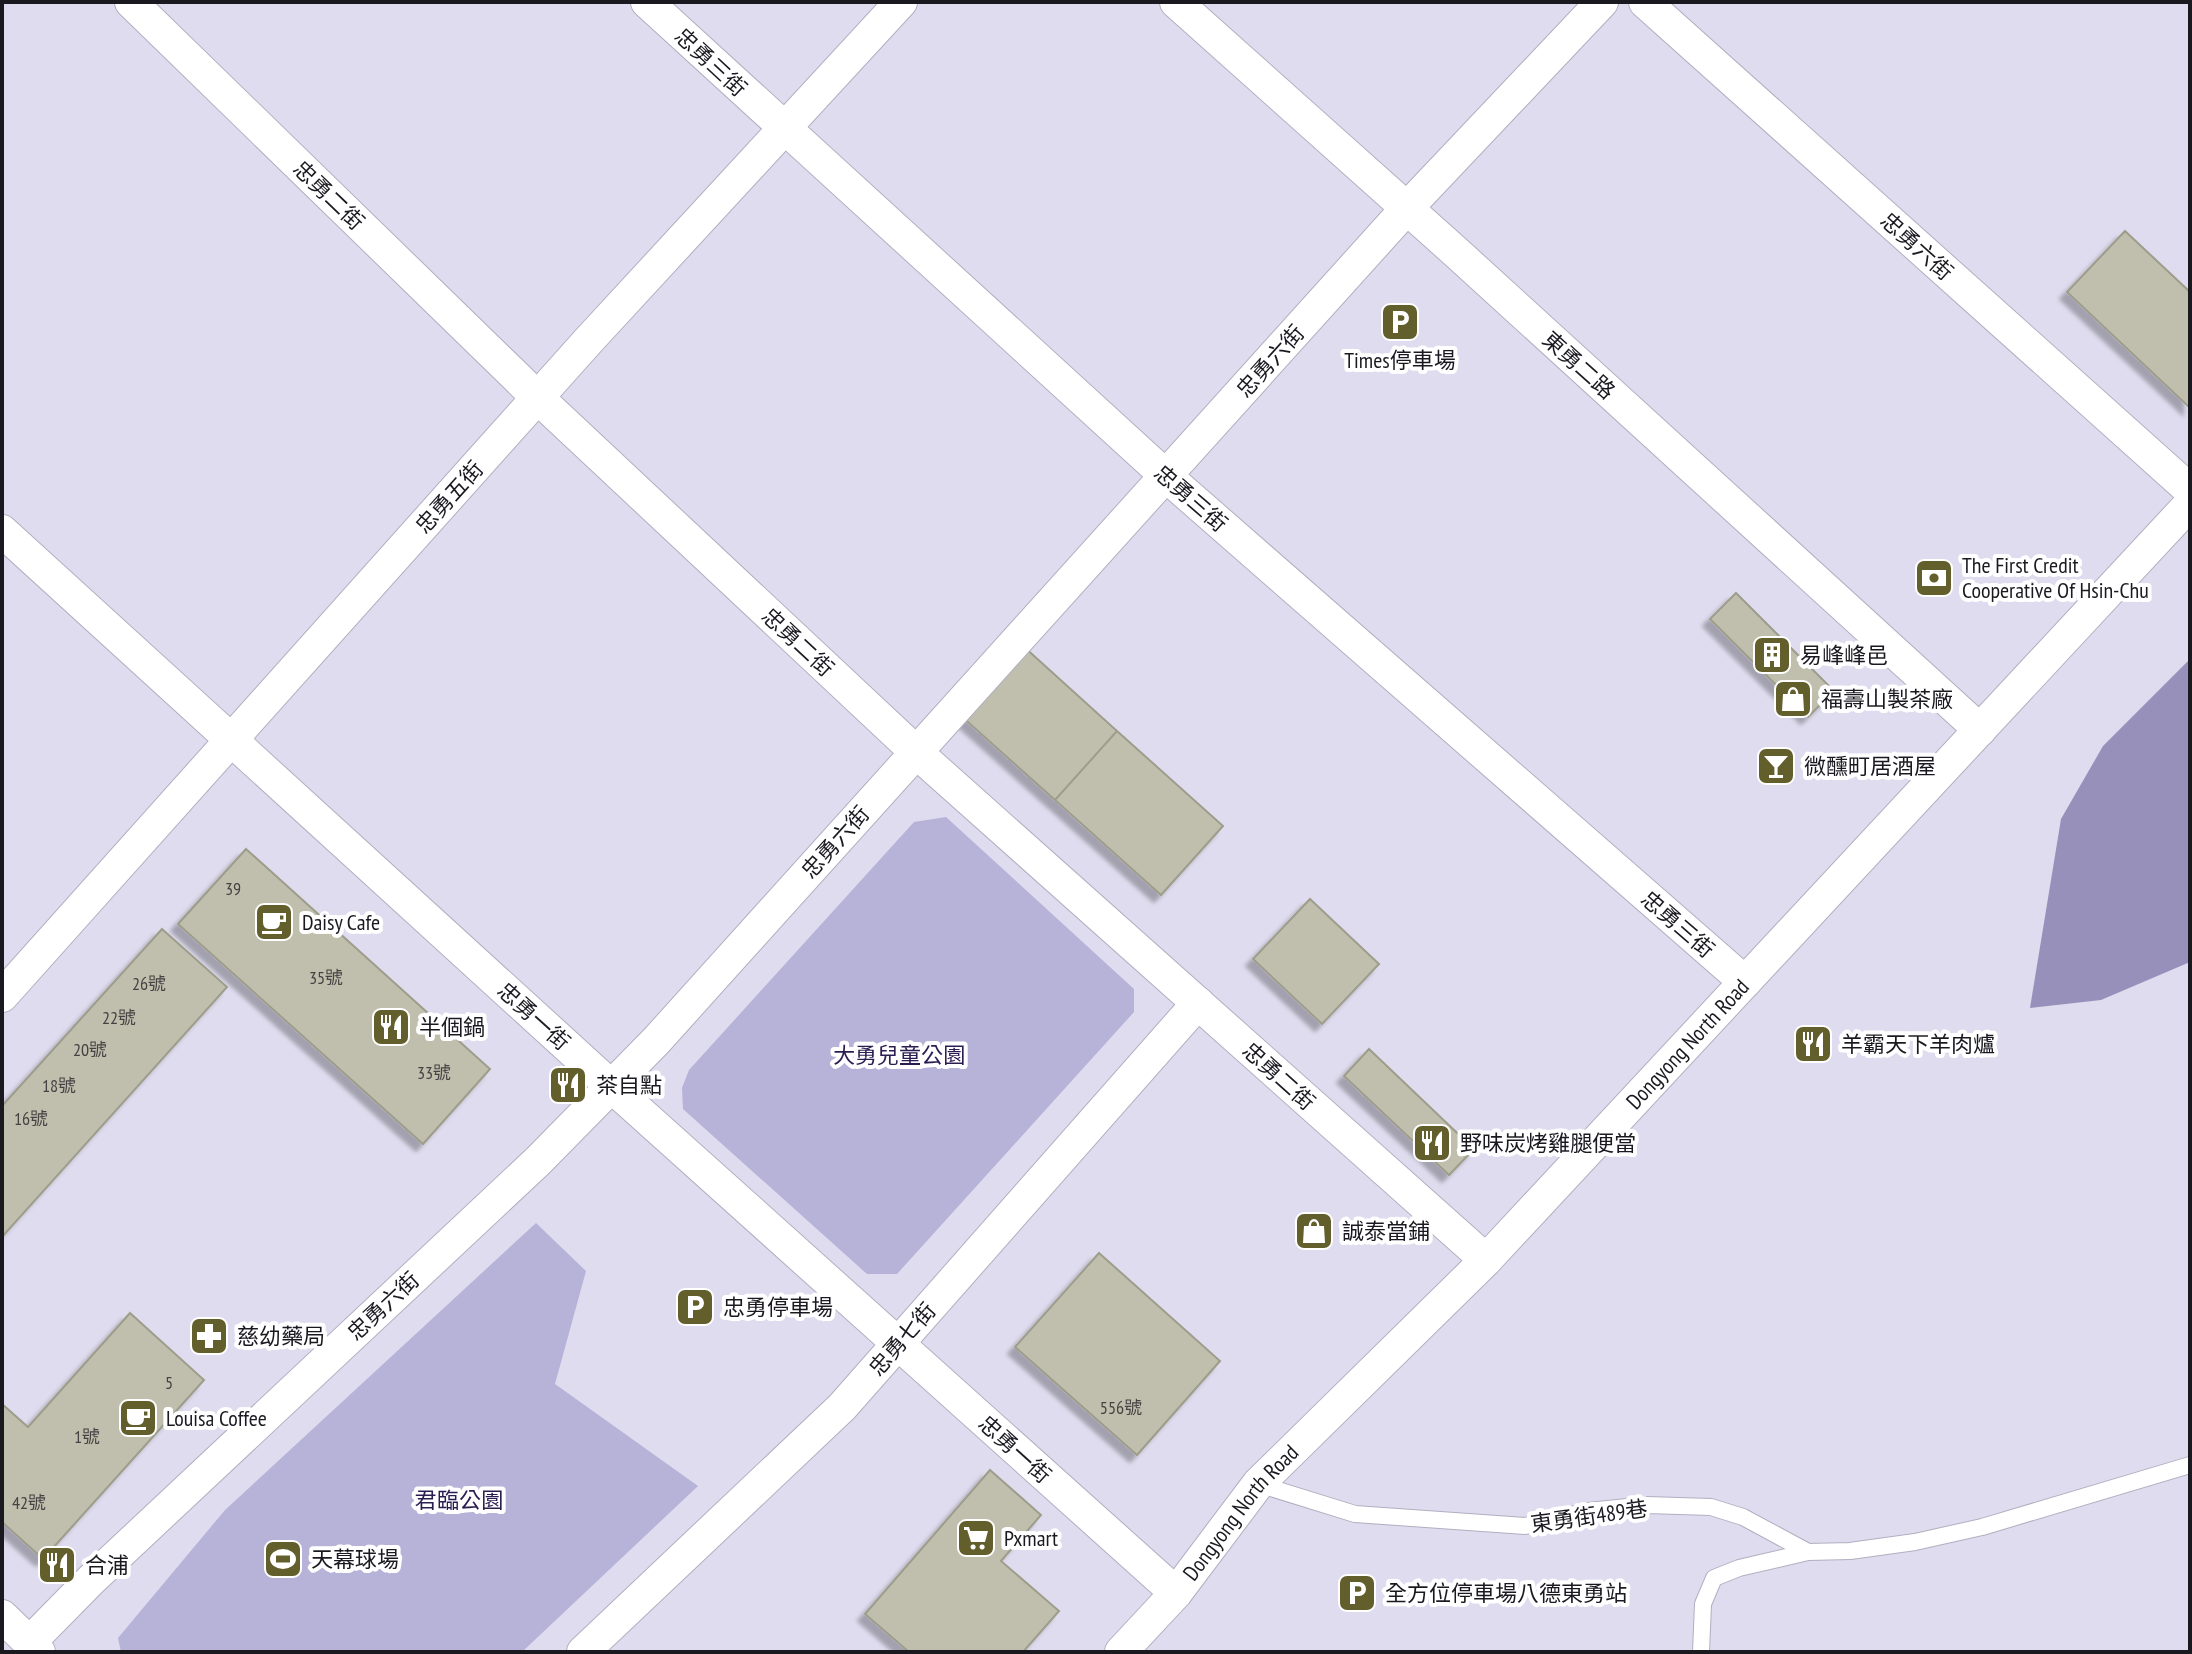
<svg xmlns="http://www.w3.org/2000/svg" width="2192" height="1654" font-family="'PT Sans Narrow','Noto Sans TC',sans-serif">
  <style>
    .green { fill: #b7b2d7 }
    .water { fill: #9690ba }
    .building { fill: #c0bfad; stroke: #9e9d8c; stroke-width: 2; filter: url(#shadow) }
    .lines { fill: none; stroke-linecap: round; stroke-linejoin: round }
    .lane-casing { stroke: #b1afc0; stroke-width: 18 }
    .street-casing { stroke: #b1afc0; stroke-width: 34 }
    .lane { stroke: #fff; stroke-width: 16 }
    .street { stroke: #fff; stroke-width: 32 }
    .labels { text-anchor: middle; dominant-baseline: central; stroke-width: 8; stroke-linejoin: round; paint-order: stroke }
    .number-label { font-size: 18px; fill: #444243 }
    .street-label { font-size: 22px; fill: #1a1920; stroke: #fff }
    .poi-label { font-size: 22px; fill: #1a1920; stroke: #fff; text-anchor: start }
    .park-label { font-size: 22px; fill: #2b1d51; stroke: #fff }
  </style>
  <defs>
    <filter id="shadow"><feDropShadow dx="-7" dy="7" stdDeviation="2" flood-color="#0004"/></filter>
  </defs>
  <rect width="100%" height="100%" fill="#dedcee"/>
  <path class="green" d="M946 817 1134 989V1012L897 1274H867L683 1109 682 1088 689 1070 914 822Z
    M536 1223 586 1271 555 1384 698 1486 522 1652H121L118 1638 225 1510Z"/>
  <path class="water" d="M2190 659V962L2101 1000 2030 1008 2061 819 2103 746Z"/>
  <path class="building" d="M2125 231 2190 292V408L2067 292Z
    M1736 593 1834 691 1808 717 1710 619Z
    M1012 636 1117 731 1055 800 950 706Z
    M1117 731 1223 826 1161 895 1055 800Z
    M246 849 490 1069 423 1144 178 924Z
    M1310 899 1379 964 1322 1024 1253 959Z
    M162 929 227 987 2 1237V1106Z
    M1369 1049 1474 1149 1449 1175 1344 1076Z
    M1099 1253 1220 1361 1137 1455 1015 1347Z
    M130 1313 204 1380 43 1559 2 1522V1404L28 1427Z
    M990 1470 1041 1515 1001 1561 1059 1611 1023 1652H909L865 1614Z"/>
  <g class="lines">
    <g class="lane-casing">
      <path id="lane" d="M1258 1484 1355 1514 1525 1526 1588 1511 1647 1505 1711 1507 1743 1517 1808 1552 1850 1551 1915 1542 1982 1527 2190 1465
        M1701 1652 1703 1604 1714 1578 1739 1568 1808 1552"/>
    </g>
    <g class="street-casing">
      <g id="street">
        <path d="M131 2 538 398 916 752 1486 1260"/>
        <path d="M647 2 1166 476 1745 982"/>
        <path d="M1176 2 1458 254 1980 730"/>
        <path d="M1645 2 2190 490"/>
        <path d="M2 531 612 1087 1176 1593"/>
        <path d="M2 996 589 340 901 2"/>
        <path d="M2 1616 39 1652"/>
        <path d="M29 1643 91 1580 538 1161 656 1041 1407 208 1602 2"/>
        <path d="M583 1652 842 1407 1198 1003"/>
        <path id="s1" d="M1121 1652 1176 1593 1258 1484 1486 1260 2190 504"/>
      </g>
    </g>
    <use href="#lane" class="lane"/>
    <use href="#street" class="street"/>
  </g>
  <defs>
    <g id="parking-square" transform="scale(2)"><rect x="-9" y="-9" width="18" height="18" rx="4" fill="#635f2c" stroke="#fff"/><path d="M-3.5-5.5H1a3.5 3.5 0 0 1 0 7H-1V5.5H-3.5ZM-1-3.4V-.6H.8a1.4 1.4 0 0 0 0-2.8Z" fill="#fff"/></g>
    <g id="bank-square" transform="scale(2)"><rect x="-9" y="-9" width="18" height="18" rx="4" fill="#635f2c" stroke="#fff"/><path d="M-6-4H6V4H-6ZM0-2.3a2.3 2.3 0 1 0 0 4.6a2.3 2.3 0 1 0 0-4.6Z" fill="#fff"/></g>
    <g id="building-square" transform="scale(2)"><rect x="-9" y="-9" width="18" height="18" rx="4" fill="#635f2c" stroke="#fff"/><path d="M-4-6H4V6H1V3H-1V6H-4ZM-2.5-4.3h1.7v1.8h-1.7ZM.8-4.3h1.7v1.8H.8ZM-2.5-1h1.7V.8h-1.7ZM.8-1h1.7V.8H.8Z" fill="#fff"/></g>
    <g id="shop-square" transform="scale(2)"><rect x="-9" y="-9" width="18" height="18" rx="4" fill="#635f2c" stroke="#fff"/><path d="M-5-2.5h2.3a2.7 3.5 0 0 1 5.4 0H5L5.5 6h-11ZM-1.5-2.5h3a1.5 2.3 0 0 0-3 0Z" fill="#fff"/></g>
    <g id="bar-square" transform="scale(2)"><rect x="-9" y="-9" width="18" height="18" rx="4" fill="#635f2c" stroke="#fff"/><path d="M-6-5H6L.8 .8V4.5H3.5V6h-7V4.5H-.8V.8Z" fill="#fff"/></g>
    <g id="cafe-square" transform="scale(2)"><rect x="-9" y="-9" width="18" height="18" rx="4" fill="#635f2c" stroke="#fff"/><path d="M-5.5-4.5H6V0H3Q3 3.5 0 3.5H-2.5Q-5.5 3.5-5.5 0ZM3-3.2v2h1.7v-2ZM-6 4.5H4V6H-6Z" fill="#fff"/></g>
    <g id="restaurant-square" transform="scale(2)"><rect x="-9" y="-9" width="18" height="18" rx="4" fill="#635f2c" stroke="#fff"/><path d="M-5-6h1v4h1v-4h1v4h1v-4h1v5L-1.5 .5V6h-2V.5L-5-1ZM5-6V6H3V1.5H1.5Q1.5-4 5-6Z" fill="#fff"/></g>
    <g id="pharmacy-square" transform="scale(2)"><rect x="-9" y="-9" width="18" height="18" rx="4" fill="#635f2c" stroke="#fff"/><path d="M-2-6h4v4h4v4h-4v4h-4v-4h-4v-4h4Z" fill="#fff"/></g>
    <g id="supermarket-square" transform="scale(2)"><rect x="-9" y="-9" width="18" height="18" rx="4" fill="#635f2c" stroke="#fff"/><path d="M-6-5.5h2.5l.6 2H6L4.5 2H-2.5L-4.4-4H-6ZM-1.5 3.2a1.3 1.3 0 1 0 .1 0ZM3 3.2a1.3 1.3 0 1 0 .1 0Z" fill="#fff"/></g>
    <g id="stadium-square" transform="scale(2)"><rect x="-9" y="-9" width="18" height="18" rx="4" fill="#635f2c" stroke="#fff"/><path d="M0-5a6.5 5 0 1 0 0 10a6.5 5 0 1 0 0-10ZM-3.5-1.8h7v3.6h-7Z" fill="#fff"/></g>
  </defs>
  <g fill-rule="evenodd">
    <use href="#parking-square" x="1400" y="322"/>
    <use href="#bank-square" x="1934" y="578"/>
    <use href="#building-square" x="1772" y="655"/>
    <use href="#shop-square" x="1793" y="699"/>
    <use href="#bar-square" x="1776" y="766"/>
    <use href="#cafe-square" x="274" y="922"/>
    <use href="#restaurant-square" x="391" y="1027"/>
    <use href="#restaurant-square" x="1813" y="1044"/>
    <use href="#restaurant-square" x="568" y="1085"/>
    <use href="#restaurant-square" x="1432" y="1143"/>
    <use href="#shop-square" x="1314" y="1231"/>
    <use href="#parking-square" x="695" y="1307"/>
    <use href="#pharmacy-square" x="209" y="1336"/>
    <use href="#cafe-square" x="138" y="1418"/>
    <use href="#supermarket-square" x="976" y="1538"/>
    <use href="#stadium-square" x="283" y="1559"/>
    <use href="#restaurant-square" x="57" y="1565"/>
    <use href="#parking-square" x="1357" y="1593"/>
  </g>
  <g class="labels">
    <g class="number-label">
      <text x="233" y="888">39</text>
      <text x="326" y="977">35號</text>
      <text x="149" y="983">26號</text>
      <text x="119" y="1017">22號</text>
      <text x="90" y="1049">20號</text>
      <text x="434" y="1072">33號</text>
      <text x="59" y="1085">18號</text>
      <text x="31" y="1118">16號</text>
      <text x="169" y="1382">5</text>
      <text x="1121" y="1407">556號</text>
      <text x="87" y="1436">1號</text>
      <text x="29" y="1502">42號</text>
    </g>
    <g class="street-label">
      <text transform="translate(711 62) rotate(43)">忠勇三街</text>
      <text transform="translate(329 195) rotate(44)">忠勇二街</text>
      <text transform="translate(1917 246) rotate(42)">忠勇六街</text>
      <text transform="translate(1270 361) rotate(-48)">忠勇六街</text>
      <text transform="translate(1579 365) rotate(42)">東勇二路</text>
      <text transform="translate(449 497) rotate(-48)">忠勇五街</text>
      <text transform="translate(1191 498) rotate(41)">忠勇三街</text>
      <text transform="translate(798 642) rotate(43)">忠勇二街</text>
      <text transform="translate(835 842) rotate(-48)">忠勇六街</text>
      <text transform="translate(1678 924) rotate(41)">忠勇三街</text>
      <text transform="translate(534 1016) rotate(42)">忠勇一街</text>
      <text stroke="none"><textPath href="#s1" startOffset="832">Dongyong North Road</textPath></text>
      <text transform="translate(1279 1076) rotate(42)">忠勇二街</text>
      <text transform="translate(383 1306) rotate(-43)">忠勇六街</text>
      <text transform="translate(902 1339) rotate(-49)">忠勇七街</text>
      <text transform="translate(1015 1449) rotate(42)">忠勇一街</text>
      <text stroke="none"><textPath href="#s1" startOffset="184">Dongyong North Road</textPath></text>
      <text transform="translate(1589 1516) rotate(-8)">東勇街489巷</text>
    </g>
    <g class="poi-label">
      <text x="1400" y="360" text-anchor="middle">Times停車場</text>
      <text x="1962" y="565">The First Credit<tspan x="1962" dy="25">Cooperative Of Hsin-Chu</tspan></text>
      <text x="1800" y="655">易峰峰邑</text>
      <text x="1821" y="699">福壽山製茶廠</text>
      <text x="1804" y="766">微醺町居酒屋</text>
      <text x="302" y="922">Daisy Cafe</text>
      <text x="419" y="1027">半個鍋</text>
      <text x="1841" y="1044">羊霸天下羊肉爐</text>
      <text x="596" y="1085">茶自點</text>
      <text x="1460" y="1143">野味炭烤雞腿便當</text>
      <text x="1342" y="1231">誠泰當鋪</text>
      <text x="723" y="1307">忠勇停車場</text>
      <text x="237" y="1336">慈幼藥局</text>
      <text x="166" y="1418">Louisa Coffee</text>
      <text x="1004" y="1538">Pxmart</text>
      <text x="311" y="1559">天幕球場</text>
      <text x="85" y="1565">合浦</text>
      <text x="1385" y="1593">全方位停車場八德東勇站</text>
    </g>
    <g class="park-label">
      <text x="899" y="1055">大勇兒童公園</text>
      <text x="459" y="1500">君臨公園</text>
    </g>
  </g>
  <rect width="2192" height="1654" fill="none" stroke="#1a1920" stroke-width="8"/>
</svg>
